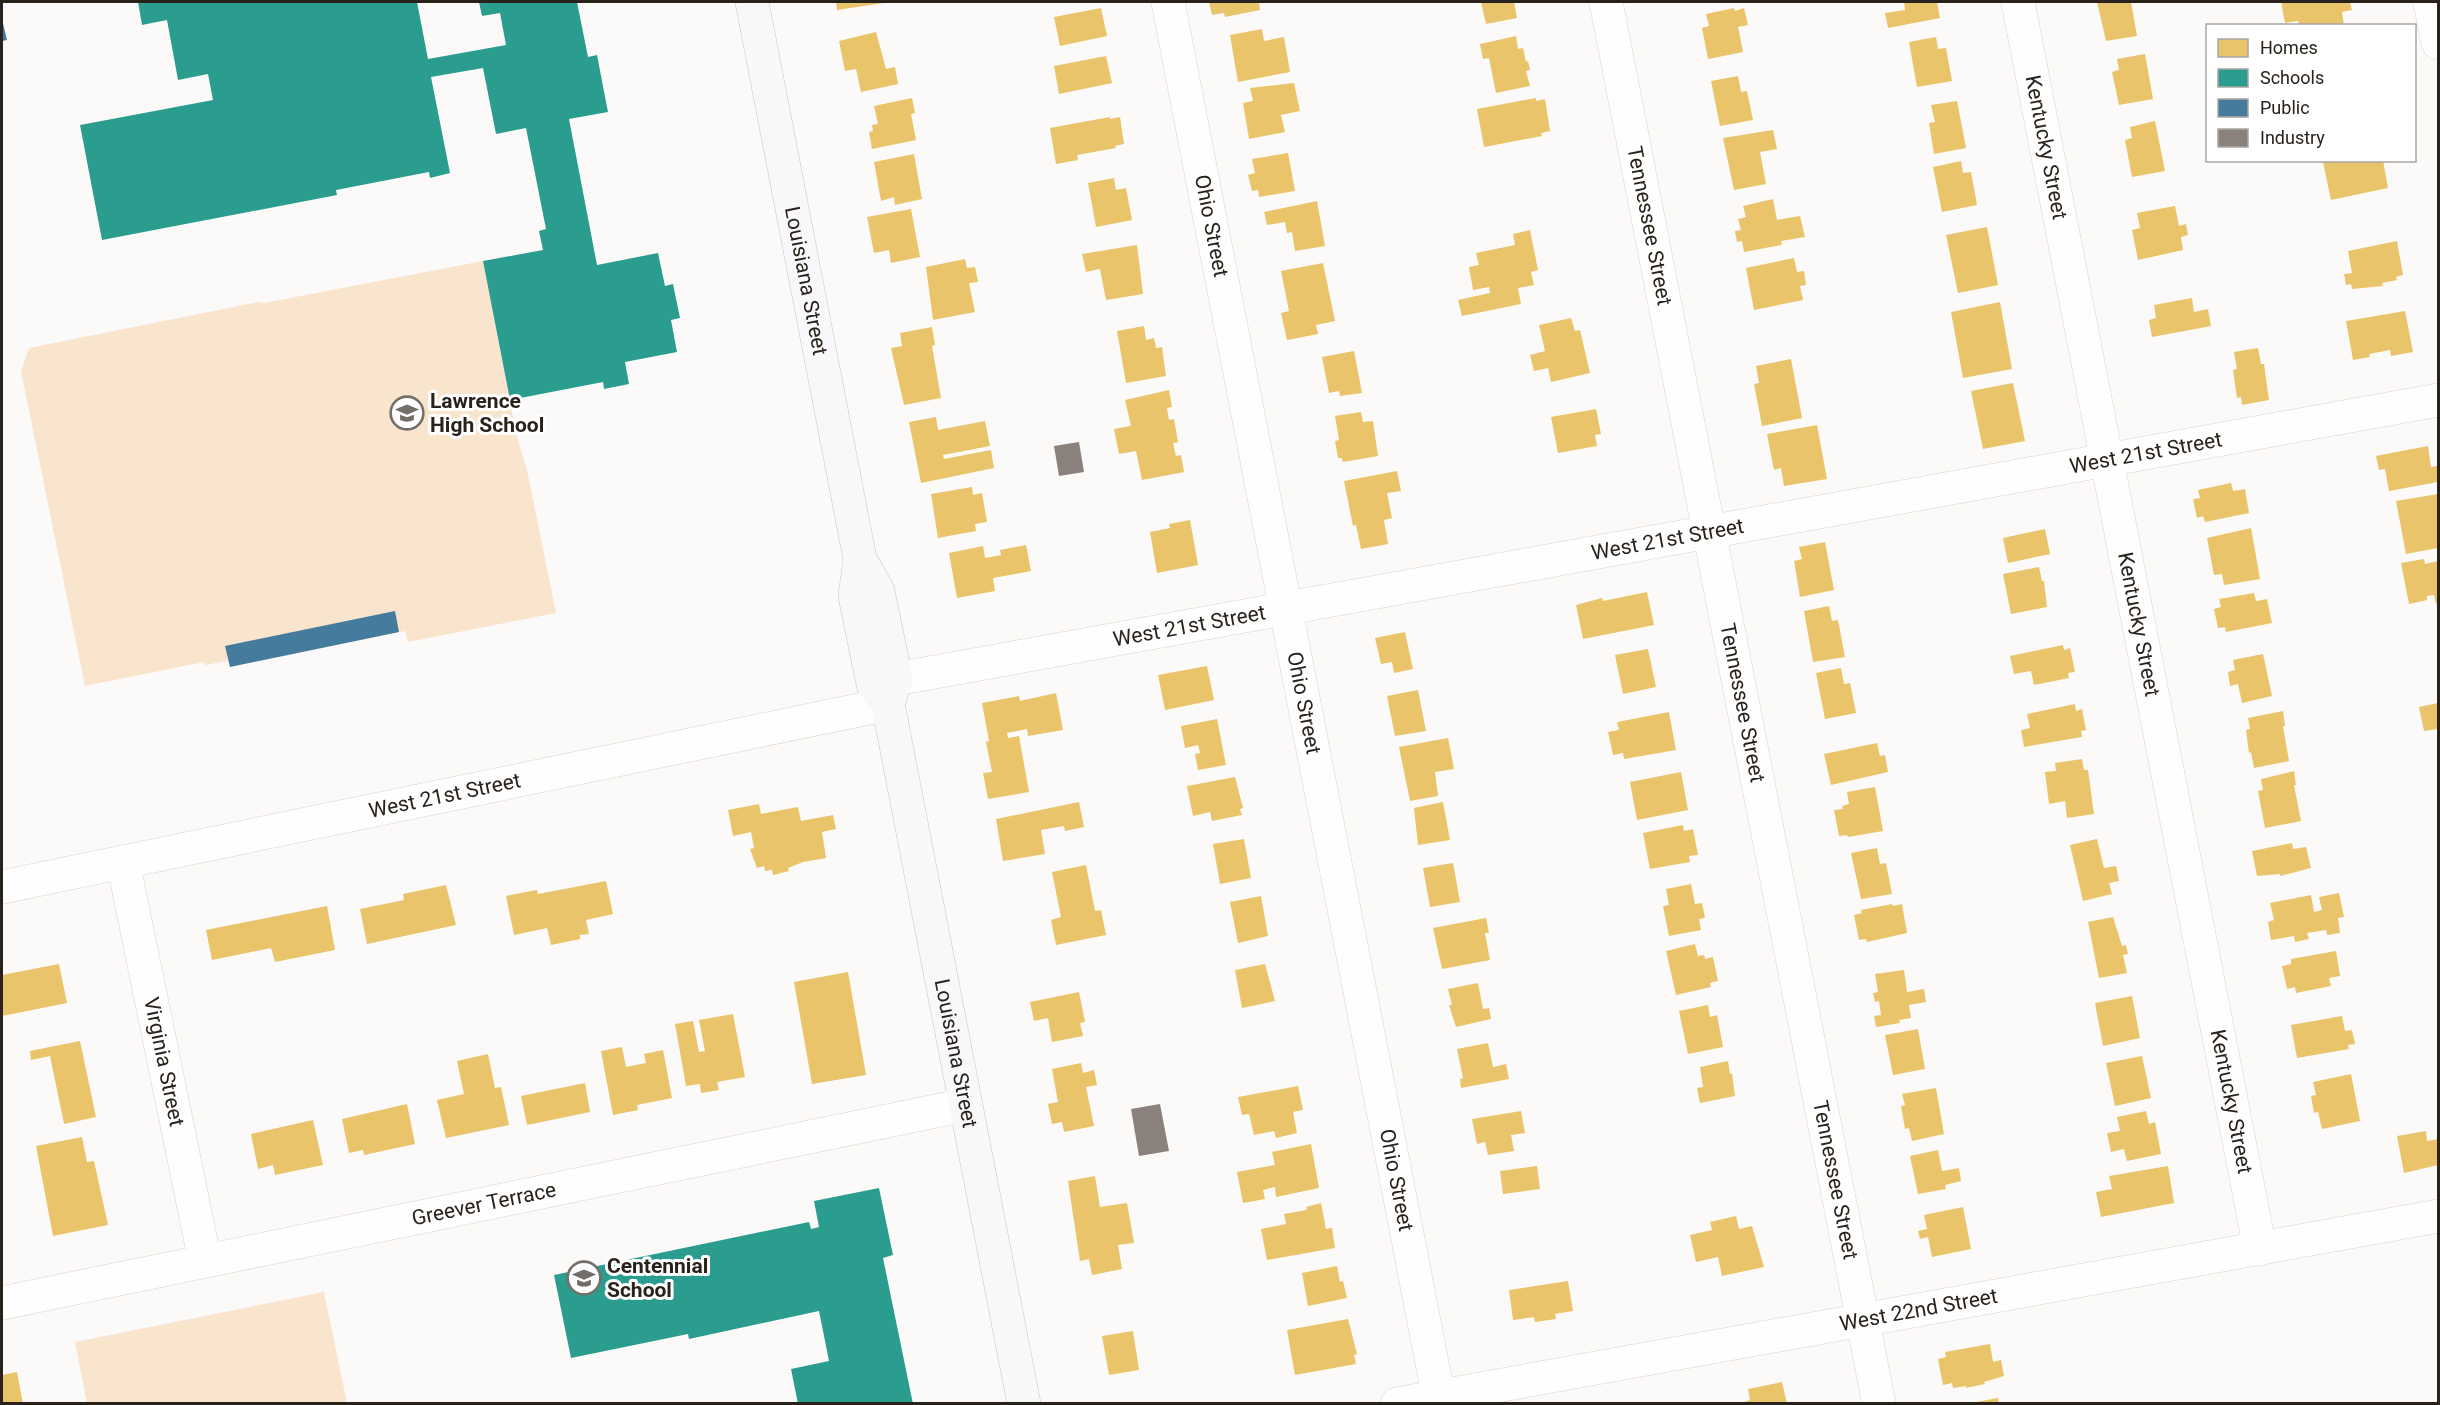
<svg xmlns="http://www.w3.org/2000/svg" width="2440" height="1405" font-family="Roboto,sans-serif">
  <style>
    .green { fill: #f9e4ce }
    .homes { fill: #e9c46a }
    .schools { fill: #2a9d8f }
    .public { fill: #457b9d }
    .industry { fill: #8a817c }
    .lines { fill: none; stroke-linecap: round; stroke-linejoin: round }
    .minor-casing { stroke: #d8d3cf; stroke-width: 34 }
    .major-casing { stroke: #c7c4c9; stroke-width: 34 }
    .minor { stroke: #fffefe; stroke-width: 33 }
    .major { stroke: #f8f7fa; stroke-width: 33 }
    .labels { text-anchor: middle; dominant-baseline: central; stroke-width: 6; stroke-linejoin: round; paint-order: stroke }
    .street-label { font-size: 21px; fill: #29221b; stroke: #fff }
    .poi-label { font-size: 21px; font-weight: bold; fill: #29221b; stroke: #fff; text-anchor: start }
  </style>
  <rect width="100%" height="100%" fill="#fcfaf8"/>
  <path class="green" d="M483 261 517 438 527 470 556 613 408 642 405 631 230 667 228 661 205 665 204 662 85 686 21 371 29 348 258 302 264 303Z
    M324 1292 347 1403H87L75 1342Z"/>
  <path class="homes" d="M836 2H884V3L837 10Z
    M1209 2H1259L1260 10 1225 17 1224 13 1212 15Z
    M1481 2H1514L1517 18 1486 24Z
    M1904 2H1937L1940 18 1888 28 1885 13 1905 10Z
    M2097 2H2131L2137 36 2106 41Z
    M2281 2H2350L2352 10 2342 12 2344 26H2299L2298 21 2285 23Z
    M1101 8 1107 36 1060 46 1054 17Z
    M1734 8 1735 11 1744 8 1748 25 1738 27 1743 52 1708 59 1702 28 1709 26 1706 14Z
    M1262 29 1264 41 1284 37 1290 72 1238 82 1230 35Z
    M876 32 886 69 895 67 898 84 861 92 856 69 845 71 839 41Z
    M1516 36 1518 49 1523 48 1526 62 1528 61 1530 70 1526 71 1530 86 1496 93 1489 58 1483 59 1480 44Z
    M1936 37 1938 49 1946 48 1952 81 1917 87 1909 42Z
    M2145 54 2153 99 2119 105 2112 72 2119 70 2117 59Z
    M1106 56 1112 83 1059 94 1054 66Z
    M1738 76 1741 92 1747 91 1753 120 1720 126 1711 81Z
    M1294 83 1300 111 1281 115 1285 132 1249 139 1243 103 1253 101 1250 88Z
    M912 98 915 113 911 114 916 140 872 149 869 132 873 131 872 125 878 124 874 106Z
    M1536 98V101L1545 99 1550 131 1541 133 1542 136 1484 147 1477 109Z
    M1957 101 1966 148 1934 154 1929 123 1935 122 1931 105Z
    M1110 117V119L1120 117 1124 144 1115 146 1116 148 1077 155 1078 160 1056 164 1050 128Z
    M2155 121 2165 171 2132 177 2125 140 2132 138 2130 127Z
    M1773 130 1777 149 1760 152 1766 184 1734 190 1723 138Z
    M1288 153 1295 191 1259 197 1258 190 1252 191 1248 175 1255 173 1252 159Z
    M914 154 922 199 895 205 894 197 881 201 874 162Z
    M2332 160H2383L2388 188 2331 200 2323 162Z
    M1961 161 1963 173 1971 172 1977 205 1942 212 1933 167Z
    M1114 178 1116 190 1126 188 1132 220 1096 227 1088 183Z
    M1773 199 1777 220 1800 216 1805 237 1781 241 1782 245 1744 252 1742 241 1737 242 1735 231 1741 230 1738 219 1746 217 1743 206Z
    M1317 201 1325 246 1295 251 1292 232 1287 233 1285 222 1267 225 1264 212Z
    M2175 206 2179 226 2186 224 2188 235 2181 237 2183 250 2138 260 2132 230 2140 228 2137 213Z
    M911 209 920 257 891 263 889 250 874 253 867 217Z
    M1987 227 1998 285 1958 293 1946 235Z
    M1530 230 1538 270 1531 272 1534 285 1518 288 1521 304 1462 316 1458 300 1490 293 1489 287 1473 290 1469 267 1479 265 1476 253 1515 245 1513 234Z
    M2397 241 2403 275 2396 277 2397 280 2382 283 2383 286 2352 289 2351 284 2346 285 2344 274 2352 273 2348 251Z
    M1137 245 1143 294 1106 300 1100 269 1086 272 1082 254Z
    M1794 258 1797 272 1804 271 1806 285 1800 286 1803 300 1754 310 1746 268Z
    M965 259 967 268 975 267 978 282 969 283 975 312 933 320 926 267Z
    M1323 263 1335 321 1316 325 1318 334 1287 340 1281 313 1289 311 1281 271Z
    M2192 298 2194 312 2208 309 2211 326 2152 337 2149 320 2156 318 2154 305Z
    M2000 302 2012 369 1963 378 1951 312Z
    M2405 311 2413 352 2391 356 2390 350 2369 354 2370 357 2353 360 2346 321Z
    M1571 318 1575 331 1580 330 1590 373 1551 382 1548 368 1534 371 1530 355 1545 351 1539 325Z
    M1144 326 1146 340 1154 338 1156 348 1162 347 1166 376 1126 383 1117 331Z
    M932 327 935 345 932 346 941 398 904 405 891 348 902 346 900 333Z
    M2258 348 2261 364H2264L2269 400 2242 405 2241 397 2237 398 2233 370 2237 369 2234 352Z
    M1354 351 1362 393 1340 396 1339 391 1329 393 1322 357Z
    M1791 359 1802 418 1762 426 1754 384 1759 383 1756 366Z
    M2013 383 2025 441 1983 449 1971 391Z
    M1169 390 1172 407 1167 408 1169 420 1174 419 1178 442 1173 443 1176 456 1181 455 1184 472 1142 480 1136 451 1119 454 1114 429 1131 426 1125 400Z
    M1596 409 1601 434 1595 435 1597 446 1558 453 1551 417Z
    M1361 412 1363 422 1373 421 1378 456 1343 462 1342 458H1338L1335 441 1339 440 1335 416Z
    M936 417 938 430 985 421 990 446 943 455 944 459 991 450 994 468 921 483 909 422Z
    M1817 425 1827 479 1784 486 1781 468 1774 470 1767 434Z
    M2428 446 2431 467 2437 466 2438 482 2389 491 2385 469 2379 470 2376 456Z
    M1397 471 1401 491 1387 493 1392 518 1384 520 1388 544 1361 549 1356 525 1353 526 1344 481Z
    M2231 483 2233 491 2245 489 2249 513 2205 522 2203 516 2197 518 2193 499 2200 498 2198 490Z
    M972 487 973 495 982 493 987 522 975 524 976 531 938 538 931 494Z
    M2438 494V548L2406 554 2396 501Z
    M1190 520 1198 565 1157 573 1150 532 1170 528 1169 524Z
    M2251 528 2260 579 2224 585 2222 574 2214 575 2207 538Z
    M2045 529 2050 554 2008 563 2003 538Z
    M1825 542 1834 590 1800 597 1794 561 1802 559 1799 547Z
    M1026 545 1031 571 993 578 995 591 957 598 949 553 983 546 985 558 1001 555 1000 550Z
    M2424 559 2425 564 2438 561V603L2436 604 2434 595 2427 596V600L2409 604 2401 563Z
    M2039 567 2042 581H2044L2047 607 2011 614 2003 574Z
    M1647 592 1654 625 1583 639 1576 605 1602 598 1603 601Z
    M2254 593 2256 601 2267 599 2272 623 2226 632 2225 627 2218 628 2214 609 2221 607 2219 599Z
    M1829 606 1832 621 1838 620 1845 657 1813 662 1804 611Z
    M1405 632 1413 669 1394 673 1392 662 1381 664 1375 638Z
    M2063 645 2064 650 2070 648 2075 672 2068 673 2069 678 2034 685 2031 671 2014 674 2010 656Z
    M1648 649 1656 687 1623 694 1615 655Z
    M2263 654 2272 696 2242 703 2238 684 2230 686 2228 672 2235 670 2233 660Z
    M1207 666 1214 700 1165 710 1158 675Z
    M1841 668 1844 684 1850 683 1856 713 1825 719 1816 673Z
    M1418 690 1426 731 1395 736 1387 696Z
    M1056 693 1063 730 1028 736 1027 729 1007 733 1008 738 1019 736 1029 792 988 799 983 773 992 772 986 742 989 741 982 703 1019 696 1020 701Z
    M2438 703V729L2424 731 2419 707Z
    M2075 704 2076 711 2082 709 2086 730 2081 731 2082 737 2024 747 2021 730 2030 728 2027 714Z
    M2283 711 2285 726H2283L2289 761 2254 768 2251 752 2249 753 2246 730 2250 729 2248 718Z
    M1669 712 1676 750 1624 759 1623 753 1613 755 1608 732 1619 730 1617 722Z
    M1217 719 1226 765 1198 770 1195 754 1200 753 1198 745 1185 748 1181 726Z
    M1448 738 1454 769 1435 772 1438 796 1410 801 1399 747Z
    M1877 743 1880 756 1885 755 1888 772 1831 785 1824 754Z
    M2082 759 2084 770H2088L2094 814 2067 818 2065 801 2049 804 2045 772 2056 771 2055 763Z
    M2294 771 2296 785H2294L2301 821 2265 828 2258 791 2263 790 2261 779Z
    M1681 772 1688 810 1637 820 1630 782Z
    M1235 777 1243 808 1240 809 1242 815 1212 821 1210 812 1193 816 1187 786Z
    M1875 787 1883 831 1848 837 1847 835 1839 836 1834 810 1843 809 1842 806 1849 804 1847 792Z
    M1079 802 1084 827 1065 831 1064 826 1041 830 1045 854 1003 861 996 819Z
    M1443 802 1450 840 1418 845 1414 808Z
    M759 804 761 814 798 807 801 821 833 815 836 829 822 832 826 858 803 862 788 868 789 871 773 875 772 870 765 871 764 866 757 868 750 849 754 848 751 832 733 836 728 810Z
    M1683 825 1684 831 1693 829 1698 855 1689 856 1690 862 1650 869 1643 833Z
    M1244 839 1251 878 1220 884 1213 844Z
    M2097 839 2104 868 2116 866 2119 881 2109 883 2112 894 2083 901 2070 845Z
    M2292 843 2293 849 2306 847 2311 868 2280 876V874L2257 876 2252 851Z
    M1877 848 1880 864 1886 863 1892 894 1861 899 1851 853Z
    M1453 863 1460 902 1430 907 1423 868Z
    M1086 865 1095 911 1101 910 1106 935 1056 945 1051 920 1061 917 1052 872Z
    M606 881 613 914 586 920 589 934 580 935V939L551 945 547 928 514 935 506 896 537 890 538 894Z
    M1691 884 1695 904 1702 903 1705 918 1699 919 1701 930 1669 936 1663 906 1669 905 1666 889Z
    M446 885 456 925 367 944 360 909 404 900 403 894Z
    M2339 893 2344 917 2338 918 2340 933 2327 935 2326 930 2307 933 2309 939 2295 942 2294 936 2271 940 2268 922 2274 920 2270 903 2311 895 2314 912 2322 910 2319 897Z
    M1261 896 1268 936 1238 943 1230 902Z
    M1892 904 1893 906 1902 904 1907 933 1867 942 1866 939 1859 940 1854 915 1862 913 1861 910Z
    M327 906 335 950 275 962 271 948 212 960 206 930Z
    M2113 917 2122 946 2126 945 2128 954 2123 955 2127 973 2099 978 2088 922Z
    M1486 918 1489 933H1485L1490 960 1442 969 1433 928Z
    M1695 944 1698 956 1704 955 1705 959 1713 957 1718 981 1710 983 1711 987 1676 995 1666 951Z
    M2336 951 2340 976 2329 978 2331 986 2296 993 2295 987 2287 989 2282 966 2291 964V959Z
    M59 964 67 1003 2 1016V975Z
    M1265 964 1275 1001 1242 1008 1235 970Z
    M1904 970 1907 992 1924 989 1926 1002 1909 1005 1911 1018 1899 1020 1900 1023 1876 1027 1874 1016 1881 1015 1879 1001 1875 1002 1873 993 1878 992 1875 974Z
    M848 972 866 1075 812 1084 794 982Z
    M1478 983 1483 1009 1489 1008 1491 1019 1456 1027 1449 1005H1452L1448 989Z
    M1079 992 1085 1022 1080 1023 1083 1036 1052 1042 1048 1018 1034 1021 1030 1002Z
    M2132 996 2140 1038 2103 1046 2095 1003Z
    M1708 1005 1710 1017 1717 1015 1723 1047 1688 1054 1679 1011Z
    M733 1014 745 1077 717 1082 719 1090 701 1093 700 1084 686 1086 675 1024 693 1021 699 1052 705 1051 699 1020Z
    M2342 1016 2345 1031 2352 1030 2355 1044 2348 1045 2349 1049 2297 1058 2291 1025Z
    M1918 1029 1925 1069 1893 1075 1885 1035Z
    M80 1041 96 1117 64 1124 50 1056 31 1060 30 1051Z
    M1488 1043 1493 1067 1506 1064 1509 1079 1461 1088 1460 1079 1463 1078 1457 1049Z
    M622 1047 626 1067 646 1063 644 1054 663 1050 672 1098 637 1105 638 1110 613 1115 601 1051Z
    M488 1054 495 1088 501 1087 509 1125 446 1138 437 1100 464 1094 457 1061Z
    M2142 1056 2151 1098 2115 1106 2106 1063Z
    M1728 1061 1730 1074 1732 1073 1735 1096 1700 1103 1697 1088 1703 1087 1700 1067Z
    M1081 1063 1083 1073 1094 1070 1097 1085 1086 1087 1094 1126 1064 1132 1062 1122 1052 1124 1048 1104 1058 1102 1052 1069Z
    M2351 1074 2360 1121 2322 1129 2318 1112 2314 1113 2311 1096 2316 1095 2313 1082Z
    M585 1083 590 1112 527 1125 521 1096Z
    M1298 1086 1303 1110 1293 1112 1297 1133 1276 1138 1274 1131 1254 1135 1249 1114 1242 1115 1238 1097Z
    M1936 1088 1944 1134 1912 1141 1909 1128 1905 1129 1901 1106 1905 1105 1902 1094Z
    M407 1104 415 1144 364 1155 363 1150 349 1153 342 1119Z
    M1521 1111 1525 1133 1511 1135 1514 1151 1488 1155 1485 1142 1477 1144 1472 1119Z
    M2146 1111 2149 1124 2155 1122 2161 1154 2127 1161 2124 1149 2111 1152 2107 1133 2120 1131 2117 1117Z
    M313 1120 323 1165 275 1175 273 1165 258 1169 251 1134Z
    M2426 1131 2427 1141 2438 1139V1165L2404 1173 2397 1136Z
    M82 1137 87 1162 94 1161 108 1225 53 1236 36 1146Z
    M1311 1144 1319 1188 1276 1197 1275 1187 1263 1190 1265 1199 1243 1203 1237 1172 1275 1165 1272 1152Z
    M1938 1150 1942 1171 1959 1168 1961 1181 1945 1185 1946 1189 1918 1194 1910 1156Z
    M1537 1166 1540 1189 1503 1194 1500 1171Z
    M2168 1166 2174 1203 2101 1217 2096 1192 2112 1189 2109 1176Z
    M1095 1176 1100 1207 1127 1203 1134 1243 1118 1245 1122 1269 1092 1275 1089 1259 1080 1261 1068 1181Z
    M1321 1203 1326 1229 1332 1228 1335 1248 1267 1260 1261 1229 1286 1224 1284 1214 1307 1210 1306 1207Z
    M1963 1207 1971 1249 1932 1257 1928 1237 1920 1239 1918 1231 1927 1229 1924 1215Z
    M1736 1216 1739 1229 1752 1226 1764 1267 1722 1276 1718 1257 1696 1262 1690 1235 1712 1230 1710 1222Z
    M1337 1266 1340 1282 1343 1281 1347 1298 1308 1306 1302 1273Z
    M1568 1281 1573 1311 1555 1314 1556 1319 1535 1322 1534 1317 1513 1320 1509 1290Z
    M1348 1319 1357 1354 1354 1355 1356 1364 1295 1375 1287 1330Z
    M1133 1331 1139 1370 1109 1375 1102 1336Z
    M1990 1344 1993 1362 2001 1360 2004 1376 1984 1382 1985 1384 1966 1388V1386L1953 1388 1952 1383 1943 1385 1938 1359 1946 1357 1945 1352Z
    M17 1372 23 1404H2V1375Z
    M1782 1382 1787 1404H1738L1750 1400 1748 1389Z
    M1998 1398 1999 1404H1976V1402Z"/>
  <path class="schools" d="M138 2H417L428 59 506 45 500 13 482 16 479 2H577L588 57 597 55 608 112 569 119 597 265 658 253 665 286 673 284 680 318 671 320 677 352 625 362 629 384 604 389 603 382 510 400 483 261 543 250 539 231 546 229 526 128 496 134 483 68 431 77 450 173 430 178 429 172 336 190 337 195 102 240 80 125 213 100 208 74 178 80 167 20 142 25Z
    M879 1188 893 1255 883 1258 913 1404H798L791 1369 829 1361 819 1311 689 1339 688 1334 571 1358 554 1275 809 1222 811 1229 819 1227 814 1201Z"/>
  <path class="public" d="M2 19 7 40 2 41Z
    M395 611 399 632 230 667 225 646Z"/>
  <path class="industry" d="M1079 442 1084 472 1059 476 1054 446Z
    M1160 1104 1169 1151 1139 1156 1131 1109Z"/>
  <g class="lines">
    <g class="minor-casing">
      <g id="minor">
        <path id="s1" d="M1168 2 1440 1404"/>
        <path id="s2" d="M1606 2 1879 1404"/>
        <path id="s3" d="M2018 2 2260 1249"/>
        <path d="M2430 2 2438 43"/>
        <path id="s4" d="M896 679 2438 400"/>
        <path id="s5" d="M123 862 205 1261"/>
        <path id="s6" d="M2 887 888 704"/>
        <path id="s7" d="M2 1303 965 1105"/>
        <path id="s8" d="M1397 1404 2438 1216"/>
      </g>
    </g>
    <g class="major-casing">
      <g id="major">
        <path id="s9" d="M752 2 860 559 878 591 896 679 888 704"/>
        <path id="s10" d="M860 559 855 596 873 684 888 704 1024 1404"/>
      </g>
    </g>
    <use href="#minor" class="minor"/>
    <use href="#major" class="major"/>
  </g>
  <defs>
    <g id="school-ring" transform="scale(1.725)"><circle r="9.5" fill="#fff" stroke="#736e68" stroke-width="1.5"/><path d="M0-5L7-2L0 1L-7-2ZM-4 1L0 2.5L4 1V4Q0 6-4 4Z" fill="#736e68"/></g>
  </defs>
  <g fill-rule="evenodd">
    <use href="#school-ring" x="407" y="413"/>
    <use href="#school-ring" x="584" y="1278"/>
  </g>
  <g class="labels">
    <g class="street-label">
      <text stroke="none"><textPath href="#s3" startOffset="148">Kentucky Street</textPath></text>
      <text stroke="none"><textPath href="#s1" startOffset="228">Ohio Street</textPath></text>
      <text stroke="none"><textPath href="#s2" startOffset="228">Tennessee Street</textPath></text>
      <text stroke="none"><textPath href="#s9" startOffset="284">Louisiana Street</textPath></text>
      <text stroke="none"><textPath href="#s4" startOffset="1270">West 21st Street</textPath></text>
      <text stroke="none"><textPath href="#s4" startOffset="784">West 21st Street</textPath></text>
      <text stroke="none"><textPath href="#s3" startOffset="634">Kentucky Street</textPath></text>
      <text stroke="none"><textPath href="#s4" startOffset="298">West 21st Street</textPath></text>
      <text stroke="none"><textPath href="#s2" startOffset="714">Tennessee Street</textPath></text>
      <text stroke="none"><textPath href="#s1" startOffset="714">Ohio Street</textPath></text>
      <text stroke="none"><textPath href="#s6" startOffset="452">West 21st Street</textPath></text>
      <text stroke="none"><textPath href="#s10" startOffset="508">Louisiana Street</textPath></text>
      <text stroke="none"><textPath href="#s5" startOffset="204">Virginia Street</textPath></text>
      <text stroke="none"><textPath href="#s3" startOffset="1120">Kentucky Street</textPath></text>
      <text stroke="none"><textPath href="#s1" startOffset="1200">Ohio Street</textPath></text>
      <text stroke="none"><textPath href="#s2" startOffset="1200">Tennessee Street</textPath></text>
      <text stroke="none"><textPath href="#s7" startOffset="492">Greever Terrace</textPath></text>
      <text stroke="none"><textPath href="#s8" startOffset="530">West 22nd Street</textPath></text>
    </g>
    <g class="poi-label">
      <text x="430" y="401">Lawrence<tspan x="430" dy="24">High School</tspan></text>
      <text x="607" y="1266">Centennial<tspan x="607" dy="24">School</tspan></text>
    </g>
  </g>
  <rect width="2440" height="1405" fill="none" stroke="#29221b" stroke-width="6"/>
  <rect x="2206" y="24" width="210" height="138" fill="#ffffff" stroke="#a9a7a4" stroke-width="1.5"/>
  <rect x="2218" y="39" width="30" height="18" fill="#e9c46a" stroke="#a9a7a4" stroke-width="1.5"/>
  <text x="2260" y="54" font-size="18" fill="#29221b">Homes</text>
  <rect x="2218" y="69" width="30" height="18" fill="#2a9d8f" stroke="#a9a7a4" stroke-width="1.5"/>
  <text x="2260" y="84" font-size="18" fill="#29221b">Schools</text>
  <rect x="2218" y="99" width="30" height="18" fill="#457b9d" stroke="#a9a7a4" stroke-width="1.5"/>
  <text x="2260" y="114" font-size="18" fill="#29221b">Public</text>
  <rect x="2218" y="129" width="30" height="18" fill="#8a817c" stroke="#a9a7a4" stroke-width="1.5"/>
  <text x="2260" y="144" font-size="18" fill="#29221b">Industry</text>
</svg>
